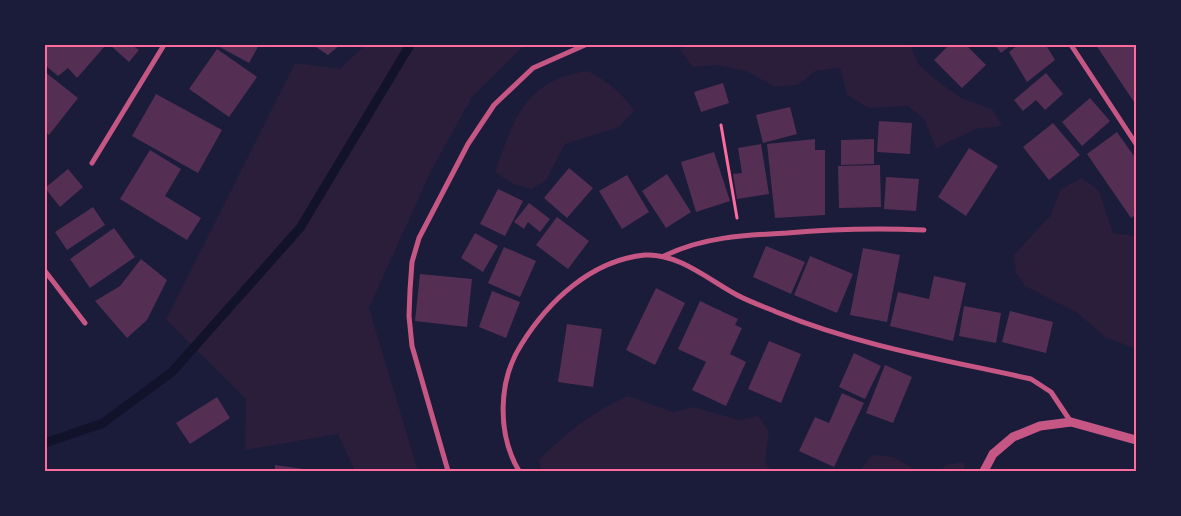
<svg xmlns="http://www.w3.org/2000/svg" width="1181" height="516" font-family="Roboto,sans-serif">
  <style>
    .green { fill: #2a1e3b }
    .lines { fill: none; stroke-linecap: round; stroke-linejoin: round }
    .stream { stroke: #12122b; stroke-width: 9 }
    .building { fill: #542f53 }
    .path { stroke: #ff6b9d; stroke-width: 3 }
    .minor { stroke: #c65784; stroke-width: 5 }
    .tertiary { stroke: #c65784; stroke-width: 9 }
    .neatline { fill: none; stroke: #ff6b9d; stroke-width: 2 }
  </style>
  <rect width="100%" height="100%" fill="#1b1b3a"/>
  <path class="green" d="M365 45H525L472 97 431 171 369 308 418 471H355L338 434 245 450 246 399 166 320 295 63 340 69Z
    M691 45H910L919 65 935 79 961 98 992 109 1002 126 976 129 936 148 924 119 908 106 869 108 847 95 840 68 815 71 798 85 775 87 746 71 716 65 693 67 679 49Z
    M588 71C607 81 622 92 634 111L619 127 565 144 546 180 532 189 513 184 495 172C514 119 525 79 588 71Z
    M1082 178 1099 191 1113 233 1136 236V349L1105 337 1076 312 1025 286 1016 273 1014 255 1050 216 1061 189Z
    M628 396 673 412 694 407 739 420 758 416 769 431 765 462 771 471H541L539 460C565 434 594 410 628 396Z
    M872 455 894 457 917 471H860Z
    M965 462 964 471H939L946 465Z"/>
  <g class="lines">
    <path class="stream" d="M45 443 103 423 172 372 300 228 410 45"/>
  </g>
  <path class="building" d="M45 45H103L105 46 77 78 68 68 58 76 45 65Z
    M110 45H132L139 50 129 62Z
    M216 45H259L249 63Z
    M313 45H340L328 55Z
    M949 45H966L986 65 962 88 934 60Z
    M995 45H1011L1001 53Z
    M1018 45H1046L1055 60 1027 82 1009 52Z
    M1096 45H1135L1136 105Z
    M217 49 257 77 229 117 189 89Z
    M45 72 78 98 49 135 45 132Z
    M1046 73 1063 94 1045 110 1036 100 1023 111 1014 100Z
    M723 83 729 103 701 112 694 92Z
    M156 94 222 130 198 173 132 136Z
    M1090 98 1110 121 1082 146 1062 122Z
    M790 107 797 134 763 143 756 115Z
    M879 121 912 123 910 154 877 152Z
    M1053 123 1080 155 1049 180 1023 147Z
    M1117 132 1136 159V214L1131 218 1087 154Z
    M815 139V150H825V215L775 218 767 144Z
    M874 139V164L841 165V140Z
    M761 144 769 194 737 199 733 174 742 173 738 148Z
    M969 148 998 166 966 216 938 197Z
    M150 150 181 169 165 196 201 218 187 240 120 199Z
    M714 152 730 201 696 212 681 162Z
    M880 165 881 207 839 208 838 166Z
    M569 168 593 188 567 218 544 198Z
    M68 169 83 187 60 207 45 188Z
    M667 174 691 212 666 228 642 191Z
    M627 175 649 212 622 229 599 191Z
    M886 177 919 179 916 211 884 209Z
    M498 189 523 201 505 236 480 224Z
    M529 203 550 219 540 232 528 222 524 229 514 222Z
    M93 207 105 225 67 250 55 232Z
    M557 217 589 241 568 269 536 245Z
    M114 228 135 257 90 288 70 259Z
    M475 233 498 246 483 272 461 258Z
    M766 246 805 262 791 294 753 277Z
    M504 247 536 261 520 297 488 283Z
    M863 248 900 255 887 322 850 315Z
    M810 256 853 274 837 313 794 295Z
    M141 259 167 280 147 320 127 338 95 301 120 286Z
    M420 274 472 279 467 327 415 321Z
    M934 276 966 283 953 341 890 326 898 292 929 299Z
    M656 288 685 303 655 365 626 350Z
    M492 291 520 302 506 338 479 327Z
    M700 301 738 319 735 325 742 328 730 354 746 362 726 406 692 390 706 362 678 349Z
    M964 306 1001 313 996 343 959 336Z
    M1010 311 1053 322 1046 353 1002 342Z
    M567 324 602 329 593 387 558 382Z
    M769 341 801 354 781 403 748 389Z
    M854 353 881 366 865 399 839 387Z
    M885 365 912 377 893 423 866 413Z
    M842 393 864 403 834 467 799 451 815 417 829 423Z
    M217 397 230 418 190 444 176 423Z
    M275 465 311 470V471H275Z"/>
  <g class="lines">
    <path class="path" d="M721 125 737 218"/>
    <path class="minor" d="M1071 45 1136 144
      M92 163 164 45
      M664 256C703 237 744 235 787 233 832 229 878 228 924 230
      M45 271 85 323
      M448 471 412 346 409 316 410 290 412 262 419 238 468 144 494 105 533 68 585 45
      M519 471C497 434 498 381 521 345 548 301 592 260 645 255 678 253 709 280 737 295 750 302 765 307 779 313 860 346 946 360 1031 379L1051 392 1071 422"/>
    <path class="tertiary" d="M984 471 993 454 1013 437 1040 426 1071 422 1136 440"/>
  </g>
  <rect width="1181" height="516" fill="none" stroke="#1b1b3a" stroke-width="92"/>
  <rect x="46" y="46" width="1089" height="424" class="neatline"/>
</svg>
